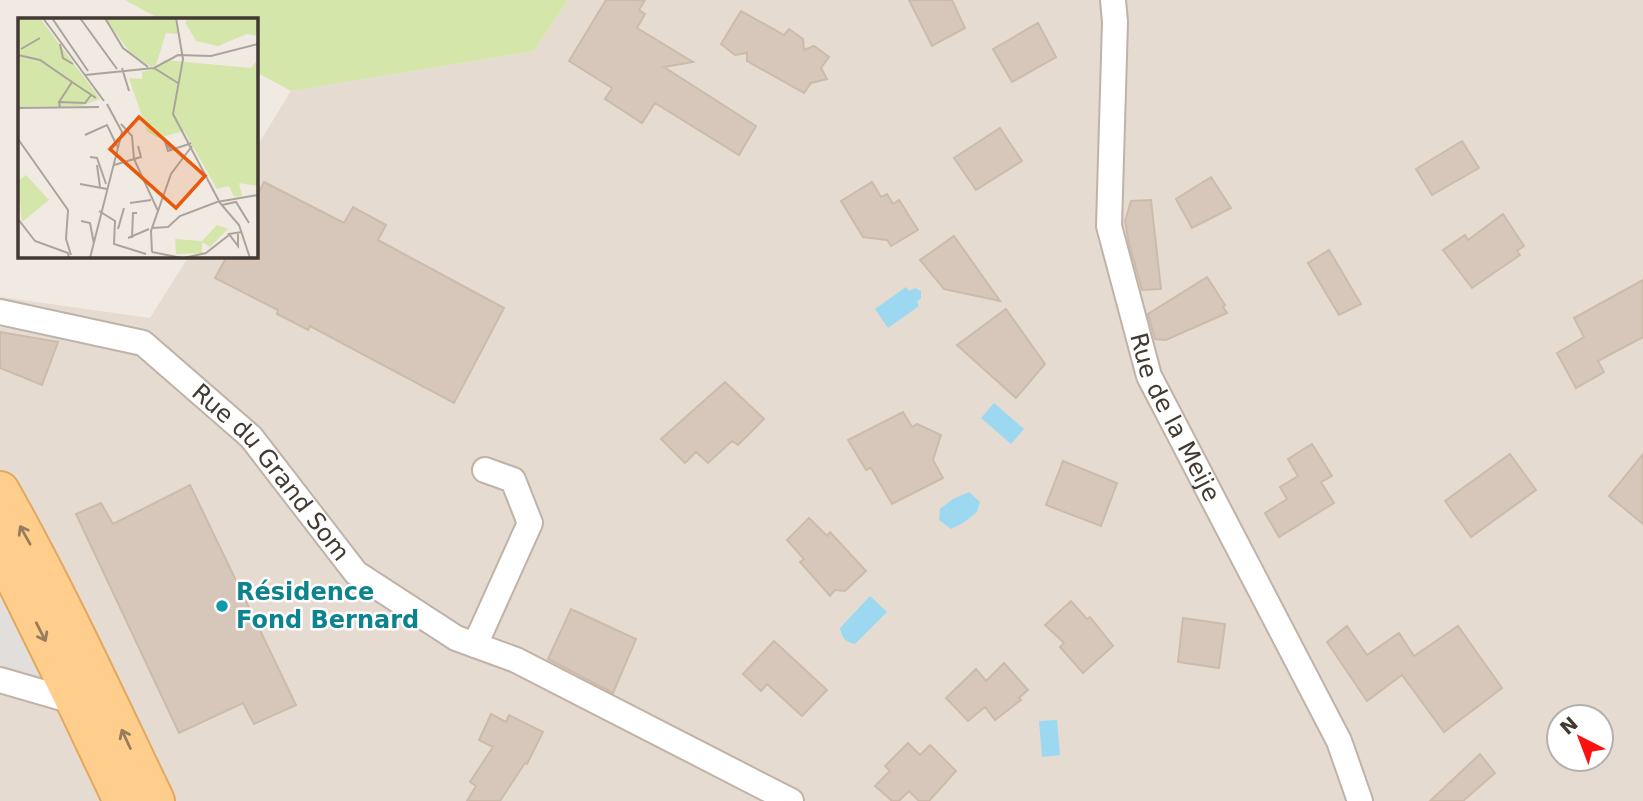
<svg xmlns="http://www.w3.org/2000/svg" width="1643" height="801" font-family="'DejaVu Sans',sans-serif">
  <style>
    .residential { fill: #e5dbd0; fill-rule: evenodd }
    .green { fill: #d4e6a9 }
    .parking { fill: #e1dedb }
    .water { fill: #9cd9f0 }
    .building { fill: #d6c7ba; stroke: #cdbbaa; stroke-width: 2 }
    .lines { fill: none; stroke-linecap: round; stroke-linejoin: round }
    .minor-casing { stroke: #bfb3a8; stroke-width: 28 }
    .primary-casing { stroke: #e3a85d; stroke-width: 42 }
    .minor { stroke: #fff; stroke-width: 24 }
    .primary { stroke: #ffce8d; stroke-width: 38 }
    .oneway { stroke: #977d5b }
    .culture-dot { fill: #0f9aa8; stroke: #fff; stroke-width: 2.5 }
    .labels { text-anchor: middle; dominant-baseline: central; stroke-width: 5; stroke-linejoin: round; paint-order: stroke }
    .street-label { font-size: 24px; fill: #423a32; stroke: #fff }
    .culture-label { font-size: 24px; font-weight: bold; fill: #0d838f; stroke: #fff; text-anchor: start }
    .inset-road { fill: none; stroke: #aba49c; stroke-width: 2 }
    .view { fill: #e8590c; fill-opacity: 0.15; stroke: #e8590c; stroke-width: 3.5 }
    .inset-edge { fill: none; stroke: #423a32; stroke-width: 3.5 }
  </style>
  <rect width="100%" height="100%" fill="#f1eae2"/>
  <path class="residential" d="M568 0H1643V801H0V297L150 318 189 256H256V148L291 91 534 51ZM1559 717H1601V759H1559Z"/>
  <path class="green" d="M125 0H568L534 51 291 91 256 72V19H160Z"/>
  <path class="parking" d="M0 588 53 680 0 664Z"/>
  <path class="water" d="M906 287 909 291 915 288 921 291V298L917 302 919 306 888 328 875 309Z
    M994 403 1024 429 1011 444 981 418Z
    M969 492 980 502 977 512 963 523 951 529 939 520 940 509 953 499Z
    M870 596 887 612 855 644C845 642 842 638 840 628Z
    M1057 720 1060 755 1042 757 1039 721Z"/>
  <path class="building" d="M606 0H645L639 10 645 14 637 28 693 62 664 67 756 126 739 155 655 103 642 123 605 99 612 88 569 61Z
    M909 0H952L965 28 932 46Z
    M741 11 784 35 789 29 803 39 804 50 814 46 829 57 821 68 827 79 811 83 804 93 747 61V53L735 55 721 44Z
    M1038 23 1056 57 1012 82 993 49Z
    M1000 128 1022 161 976 190 954 158Z
    M1462 141 1479 168 1432 195 1416 169Z
    M1211 177 1231 208 1192 228 1176 199Z
    M264 182 344 223 353 207 386 225 378 240 504 308 454 403 310 326 308 330 277 314 278 310 215 278 227 256H256V198Z
    M872 182 881 197 887 194 893 204 899 200 918 230 891 246 887 240 863 237 841 201Z
    M1151 200 1161 289 1142 290 1129 243 1125 221 1131 201Z
    M1503 214 1524 246 1517 251 1520 255 1472 288 1443 250 1465 235 1468 240Z
    M954 236 1000 301 944 289 920 260Z
    M1329 250 1361 304 1339 315 1308 263Z
    M1207 277 1225 305 1223 307 1227 313 1166 340 1155 339 1148 314Z
    M1643 280V337L1598 361 1604 372 1576 388 1557 353 1584 337 1574 318Z
    M1006 309 1045 364 1016 398 957 345Z
    M0 332 58 342 42 385 0 368Z
    M725 382 764 419 738 445 732 441 708 463 696 452 685 463 661 439Z
    M903 412 912 427 917 424 941 435 933 460 943 478 892 504 871 468 866 470 848 440Z
    M1312 444 1332 476 1321 482 1334 503 1279 537 1265 513 1287 499 1280 487 1298 476 1288 459Z
    M1510 454 1536 490 1471 537 1445 501Z
    M1643 454V524L1609 496Z
    M1063 461 1117 483 1101 526 1046 505Z
    M190 485 296 705 254 724 243 703 179 733 76 514 101 503 113 524Z
    M809 518 827 536 830 532 866 571 845 591 835 590 830 596 800 562 804 559 787 540Z
    M1071 601 1087 619 1090 617 1113 646 1083 673 1060 647 1064 643 1045 625Z
    M571 609 636 639 613 693 548 659Z
    M1183 618 1225 624 1219 668 1178 662Z
    M1347 626 1367 655 1399 633 1414 656 1458 626 1502 688 1444 732 1402 675 1367 701 1327 642Z
    M774 641 827 690 802 716 767 684 761 691 743 674Z
    M1004 663 1028 690 1019 698 1021 700 995 720 985 707 968 721 946 698 976 669 986 681Z
    M491 714 506 722 509 715 543 732 527 764 525 763 500 801H467L476 786 470 782 493 747 479 740Z
    M908 743 920 755 930 745 956 771 929 801H919L909 791 899 801H892L875 786 890 771 885 766Z
    M1480 754 1495 773 1463 801H1430Z"/>
  <g class="lines">
    <g class="minor-casing">
      <g id="minor">
        <path id="s1" d="M1113 0 1115 22 1109 226 1149 376 1339 741 1360 801"/>
        <path id="s2" d="M0 312 143 343 251 437 356 573 456 638 516 660 791 801"/>
        <path d="M475 645 530 523 513 480 485 470"/>
        <path d="M0 680 76 702 82 699"/>
      </g>
    </g>
    <g class="primary-casing">
      <path id="primary" d="M0 491C57 592 105 697 155 801
        M0 548 76 702 123 801"/>
    </g>
    <use href="#minor" class="minor"/>
    <use href="#primary" class="primary"/>
  </g>
  <defs><path id="oneway-shaft" d="M-6 0H5M1.5-3L5.5 0L1.5 3" fill="none" stroke-width="1.6" stroke-linecap="round" stroke-linejoin="round" transform="scale(1.75)"/></defs>
  <g class="oneway">
    <use href="#oneway-shaft" transform="translate(25 535) rotate(-119)"/>
    <use href="#oneway-shaft" transform="translate(41 632) rotate(63)"/>
    <use href="#oneway-shaft" transform="translate(126 739) rotate(-115)"/>
  </g>
  <circle class="culture-dot" cx="222" cy="606" r="7"/>
  <g class="labels">
    <g class="street-label">
      <text stroke="none"><textPath href="#s1" startOffset="429">Rue de la Meije</textPath></text>
      <text stroke="none"><textPath href="#s2" startOffset="329">Rue du Grand Som</textPath></text>
    </g>
    <g class="culture-label">
      <text x="236" y="592">Résidence<tspan x="236" dy="28">Fond Bernard</tspan></text>
    </g>
  </g>
  <g transform="translate(18 18)">
    <rect width="240" height="240" fill="#f1eae2"/>
    <path d="M0 0H22L82 81 63 88 0 89ZM87 0H156L161 16 148 15 138 47 133 49 113 36ZM171 0H240V18L229 16 200 28 178 23 167 4ZM240 41V168L221 165 224 178 216 179 211 168 199 171 166 113 140 120 129 113 111 60 124 61V54L139 50 146 42 233 50ZM8 157 31 182 4 204 0 163ZM199 207 210 211 192 229 184 224V235L158 236 157 221 184 223Z" fill="#d4e6a9"/>
    <path class="inset-road" d="M25 0 86 83M34 0 70 53M62 0 99 51M87 0 105 30 130 49M158 0 165 41 155 96 202 185 221 207 232 240M42 26 45 40 55 46M3 31 22 20M0 37 22 42 54 64 41 84M104 50 111 73M136 50 160 65M67 57 136 50 160 37 193 38 240 26M54 64 78 80M0 90 81 89M42 90 41 84 67 85 73 77M103 106 114 118 116 141 140 193M67 117 89 107 100 130M0 121 50 192 48 221 53 237M153 132 147 124 150 133 171 126 173 125M72 139 79 140 88 166M79 147 82 169M96 147 123 139 120 128M62 166 89 171M112 185 133 182M204 187 218 184 231 205M81 193 97 203 96 226 128 236M0 201 17 223 50 235 51 240M63 203 72 205 76 226M134 210 150 209 162 198 199 184 240 177M100 211 106 190M220 216V228L211 216 224 214M110 220 131 211M114 220 115 195H119M134 234 133 213 153 156 174 128M134 234 164 240M72 240 104 114 89 86M166 240 188 235 211 217"/>
    <path class="view" d="M121 99 187 158 158 190 92 131Z"/>
    <rect width="240" height="240" class="inset-edge"/>
  </g>
  <g transform="translate(1580 738) rotate(318)"><circle r="33" fill="#ffffff" stroke="#b3b0ad" stroke-width="2"/>
  <path d="M0-5L12 26L0 18L-12 26Z" fill="#fb110f"/>
  <text y="-10" font-size="19" font-weight="bold" text-anchor="middle" fill="#423a32">N</text>
  </g>
</svg>
